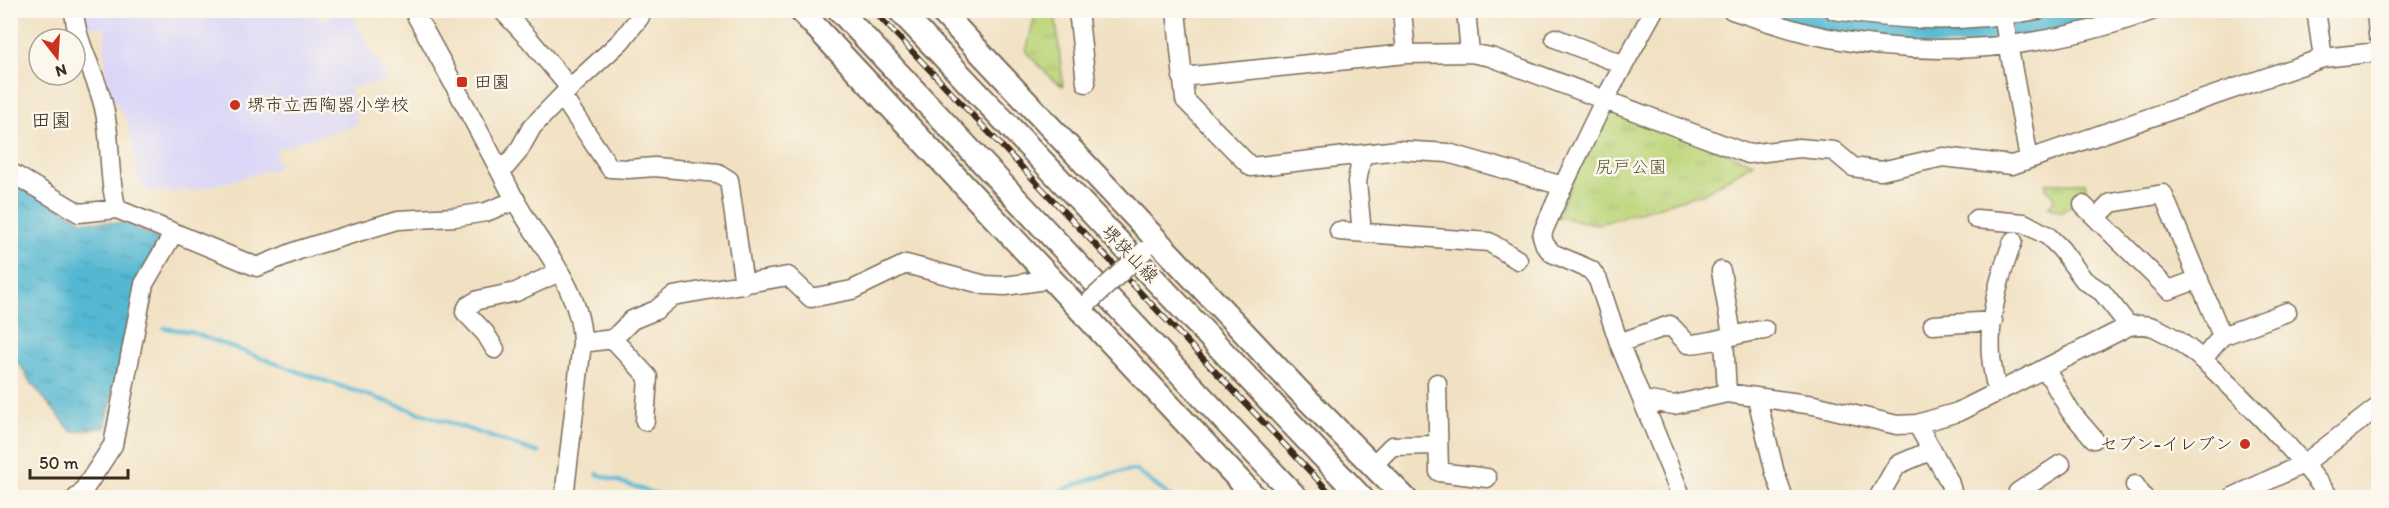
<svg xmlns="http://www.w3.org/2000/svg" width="2389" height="508" font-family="Itim,'Klee One',sans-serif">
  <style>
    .built { fill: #dad6f7 }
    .grass { fill: url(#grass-tufts); stroke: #7c804c; stroke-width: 1.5 }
    .water { fill: url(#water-ripples); stroke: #487178; stroke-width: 1.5 }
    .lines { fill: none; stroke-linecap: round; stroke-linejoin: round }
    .stream { stroke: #54b8d2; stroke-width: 4 }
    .river { stroke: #54b8d2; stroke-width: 24 }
    .minor-casing { stroke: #7b6a58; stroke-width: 21 }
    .major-casing { stroke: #7b6a58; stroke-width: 26 }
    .minor { stroke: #fff; stroke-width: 18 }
    .major { stroke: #fff; stroke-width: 22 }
    .rail-casing { stroke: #3b2a1e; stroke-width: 6 }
    .rail { stroke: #fbf7ec; stroke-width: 4; stroke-dasharray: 11; stroke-linecap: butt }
    .minor-bridge-casing { stroke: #7b6a58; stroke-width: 21; stroke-linecap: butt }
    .minor-bridge { stroke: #fff; stroke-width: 18 }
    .poi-dot { fill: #c8321e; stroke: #fbf7ec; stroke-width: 2 }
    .labels { text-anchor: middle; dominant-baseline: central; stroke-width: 5; stroke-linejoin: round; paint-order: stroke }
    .poi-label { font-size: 18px; fill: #3b2a1e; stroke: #fbf7ec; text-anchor: start }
    .park-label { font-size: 18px; fill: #5b5535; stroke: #fbf7ec }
    .street-label { font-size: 18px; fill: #3b2a1e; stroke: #fbf7ec }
    .neighbourhood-label { font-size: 20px; fill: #3b2a1e; stroke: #fbf7ec }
  </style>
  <defs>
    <pattern id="grass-tufts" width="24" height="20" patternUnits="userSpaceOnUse" patternTransform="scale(1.5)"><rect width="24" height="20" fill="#bcd57a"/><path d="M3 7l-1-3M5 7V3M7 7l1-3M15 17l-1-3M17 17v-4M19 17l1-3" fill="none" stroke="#a2b769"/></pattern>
    <pattern id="water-ripples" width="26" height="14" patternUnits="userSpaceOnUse" patternTransform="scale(1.5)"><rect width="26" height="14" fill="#54b8d2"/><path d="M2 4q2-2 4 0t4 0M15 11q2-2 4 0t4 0" fill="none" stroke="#4796aa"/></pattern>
  </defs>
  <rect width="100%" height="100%" fill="#fbf7ec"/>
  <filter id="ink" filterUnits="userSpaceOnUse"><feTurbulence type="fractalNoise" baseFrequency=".0167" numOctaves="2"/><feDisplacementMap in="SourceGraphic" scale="12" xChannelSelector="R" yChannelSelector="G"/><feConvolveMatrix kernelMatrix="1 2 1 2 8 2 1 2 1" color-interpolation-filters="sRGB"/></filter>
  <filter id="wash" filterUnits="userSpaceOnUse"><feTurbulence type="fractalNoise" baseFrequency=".008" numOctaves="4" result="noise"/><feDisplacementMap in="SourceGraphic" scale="24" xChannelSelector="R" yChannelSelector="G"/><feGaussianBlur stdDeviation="1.35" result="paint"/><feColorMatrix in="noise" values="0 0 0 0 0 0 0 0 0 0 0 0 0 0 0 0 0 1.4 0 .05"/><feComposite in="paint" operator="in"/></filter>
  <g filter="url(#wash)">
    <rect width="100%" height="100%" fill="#f1e1c3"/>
    <path class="built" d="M315 10 320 21 339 11H350L388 81 349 88 357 125 276 149 278 168 193 191 149 192 139 184 128 121 106 88 105 27 84 26 83 11Z"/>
    <path class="grass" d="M1036 11H1055L1063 86 1053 80 1026 52Z
      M1611 108 1753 163 1704 193 1599 224 1556 217 1604 115Z
      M2046 183H2085L2088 202 2074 204 2061 212 2048 207 2054 201 2053 196 2046 188Z"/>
    <path class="water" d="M16 183 82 221 126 223 158 239 131 315 105 427 72 432 29 380 20 364 11 362 10 191Z"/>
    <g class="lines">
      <path class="stream" d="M164 328 191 332 296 371 539 453
        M597 474 668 498
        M1040 498C1071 487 1103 472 1136 470L1172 498"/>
      <path class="river" d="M1781 10C1799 15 1816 20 1834 24 1921 43 2021 34 2106 10"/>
    </g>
  </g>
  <g filter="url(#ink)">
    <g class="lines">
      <g class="minor-casing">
        <path id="minor" d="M74 10C76 45 97 75 104 108 112 141 107 176 117 209
          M413 10C448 73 482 136 515 200 539 245 582 289 582 343L564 498
          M502 10 530 40 570 88 562 96 610 168 628 169 655 167 718 173 729 180 744 285
          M1078 10 1086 83
          M1176 10 1185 100 1251 167 1398 150 1448 153 1563 186 1605 99 1654 10
          M1402 10 1406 54
          M1466 10 1470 53
          M1732 10C1762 20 1793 31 1824 37 1934 60 2049 49 2154 10
          M1834 10C1908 22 1965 23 2038 10
          M2002 10 2029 159
          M2316 10 2323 58
          M2376 10 2378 35
          M1555 38 1624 65
          M1182 77 1406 54 1470 53 1491 57 1748 154 1799 148 1834 151 1853 167 1881 171 1943 157 2012 165 2323 58 2378 52
          M570 88 621 41 640 17
          M1362 155 1357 182 1362 233
          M502 171 518 152 532 127 562 96
          M10 172 79 213 117 209 257 267 299 250 398 220 455 217 486 212 516 200
          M1563 186 1544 229 1542 236 1545 245 1552 253 1591 270 1598 280 1619 343 1682 498
          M2083 205 2169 290 2199 279
          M2096 218 2111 203 2163 194 2222 336 2202 360
          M1976 219 2024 223 2048 236 2061 249 2084 280 2102 292 2129 326
          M1339 231 1489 242 1518 260
          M1721 271 1732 335
          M1933 325 1993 321
          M2222 336 2287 312
          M1724 338 1727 393
          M613 339 648 377 645 421
          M582 343 613 339 632 320 656 310 673 296 788 276 811 298 852 290 906 264 985 285 1005 286 1039 281 1048 273
          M1619 343 1670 325 1688 344C1715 343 1738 332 1765 330
          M495 349 485 333 465 312 468 306 478 300 516 292 559 272
          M2045 368 2070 411 2094 439
          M1437 383 1439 472 1487 478
          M1997 393C1995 381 1992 368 1991 356 1988 317 1999 277 2013 241
          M1757 398 1775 473 1784 498
          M1643 400 1674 405 1727 393 1814 405 1897 425 1917 424 1958 412 2129 326C2138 325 2147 324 2156 328 2192 345 2221 377 2248 404 2278 435 2305 463 2330 498
          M1917 424 1949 481 1954 498
          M1373 465 1392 446 1438 445
          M2135 485 2144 498
          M76 498 81 494 113 445 144 284 173 234
          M1878 498 1897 465 1932 450
          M2019 498 2018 492 2061 464
          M2231 498 2305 463 2378 407"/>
      </g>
      <g class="major-casing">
        <path id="major" d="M800 10 1256 498
          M839 10 1297 498
          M899 10 1362 498
          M940 10 1300 392 1405 498"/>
      </g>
      <use href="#minor" class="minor"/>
      <use href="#major" class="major"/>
      <g class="rail-casing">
        <path id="rail" d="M873 10 1335 498"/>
      </g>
      <use href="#rail" class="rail"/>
      <g class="minor-bridge-casing">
        <path id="minor-bridge" d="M1089 302 1144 251"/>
      </g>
      <use href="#minor-bridge" class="minor-bridge"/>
    </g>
  </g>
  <g class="poi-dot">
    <rect x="456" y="76" width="12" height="12" rx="3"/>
    <circle cx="235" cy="105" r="6"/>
    <circle cx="2245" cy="444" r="6"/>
  </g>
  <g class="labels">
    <g class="poi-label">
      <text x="474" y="82">田園</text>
      <text x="247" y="105">堺市立西陶器小学校</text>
      <text x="2233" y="444" text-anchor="end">セブン-イレブン</text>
    </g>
    <g class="park-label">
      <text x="1631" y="167">尻戸公園</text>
    </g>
    <g class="street-label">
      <text transform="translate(1130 254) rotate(46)">堺狭山線</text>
    </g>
    <g class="neighbourhood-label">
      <text x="51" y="120">田園</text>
    </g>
  </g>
  <rect width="2389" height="508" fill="none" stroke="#fbf7ec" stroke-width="36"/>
  <g transform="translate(57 57) rotate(163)"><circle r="28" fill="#fbf7ec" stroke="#aea59a" stroke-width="1.5"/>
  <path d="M0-4.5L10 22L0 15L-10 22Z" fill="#c8321e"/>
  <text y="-9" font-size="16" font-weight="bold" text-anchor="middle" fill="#3b2a1e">N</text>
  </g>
  <path d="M30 469v9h98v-9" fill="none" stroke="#3b2a1e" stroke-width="3"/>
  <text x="39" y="469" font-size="18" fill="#3b2a1e" stroke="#fbf7ec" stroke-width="4.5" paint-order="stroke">50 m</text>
</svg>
